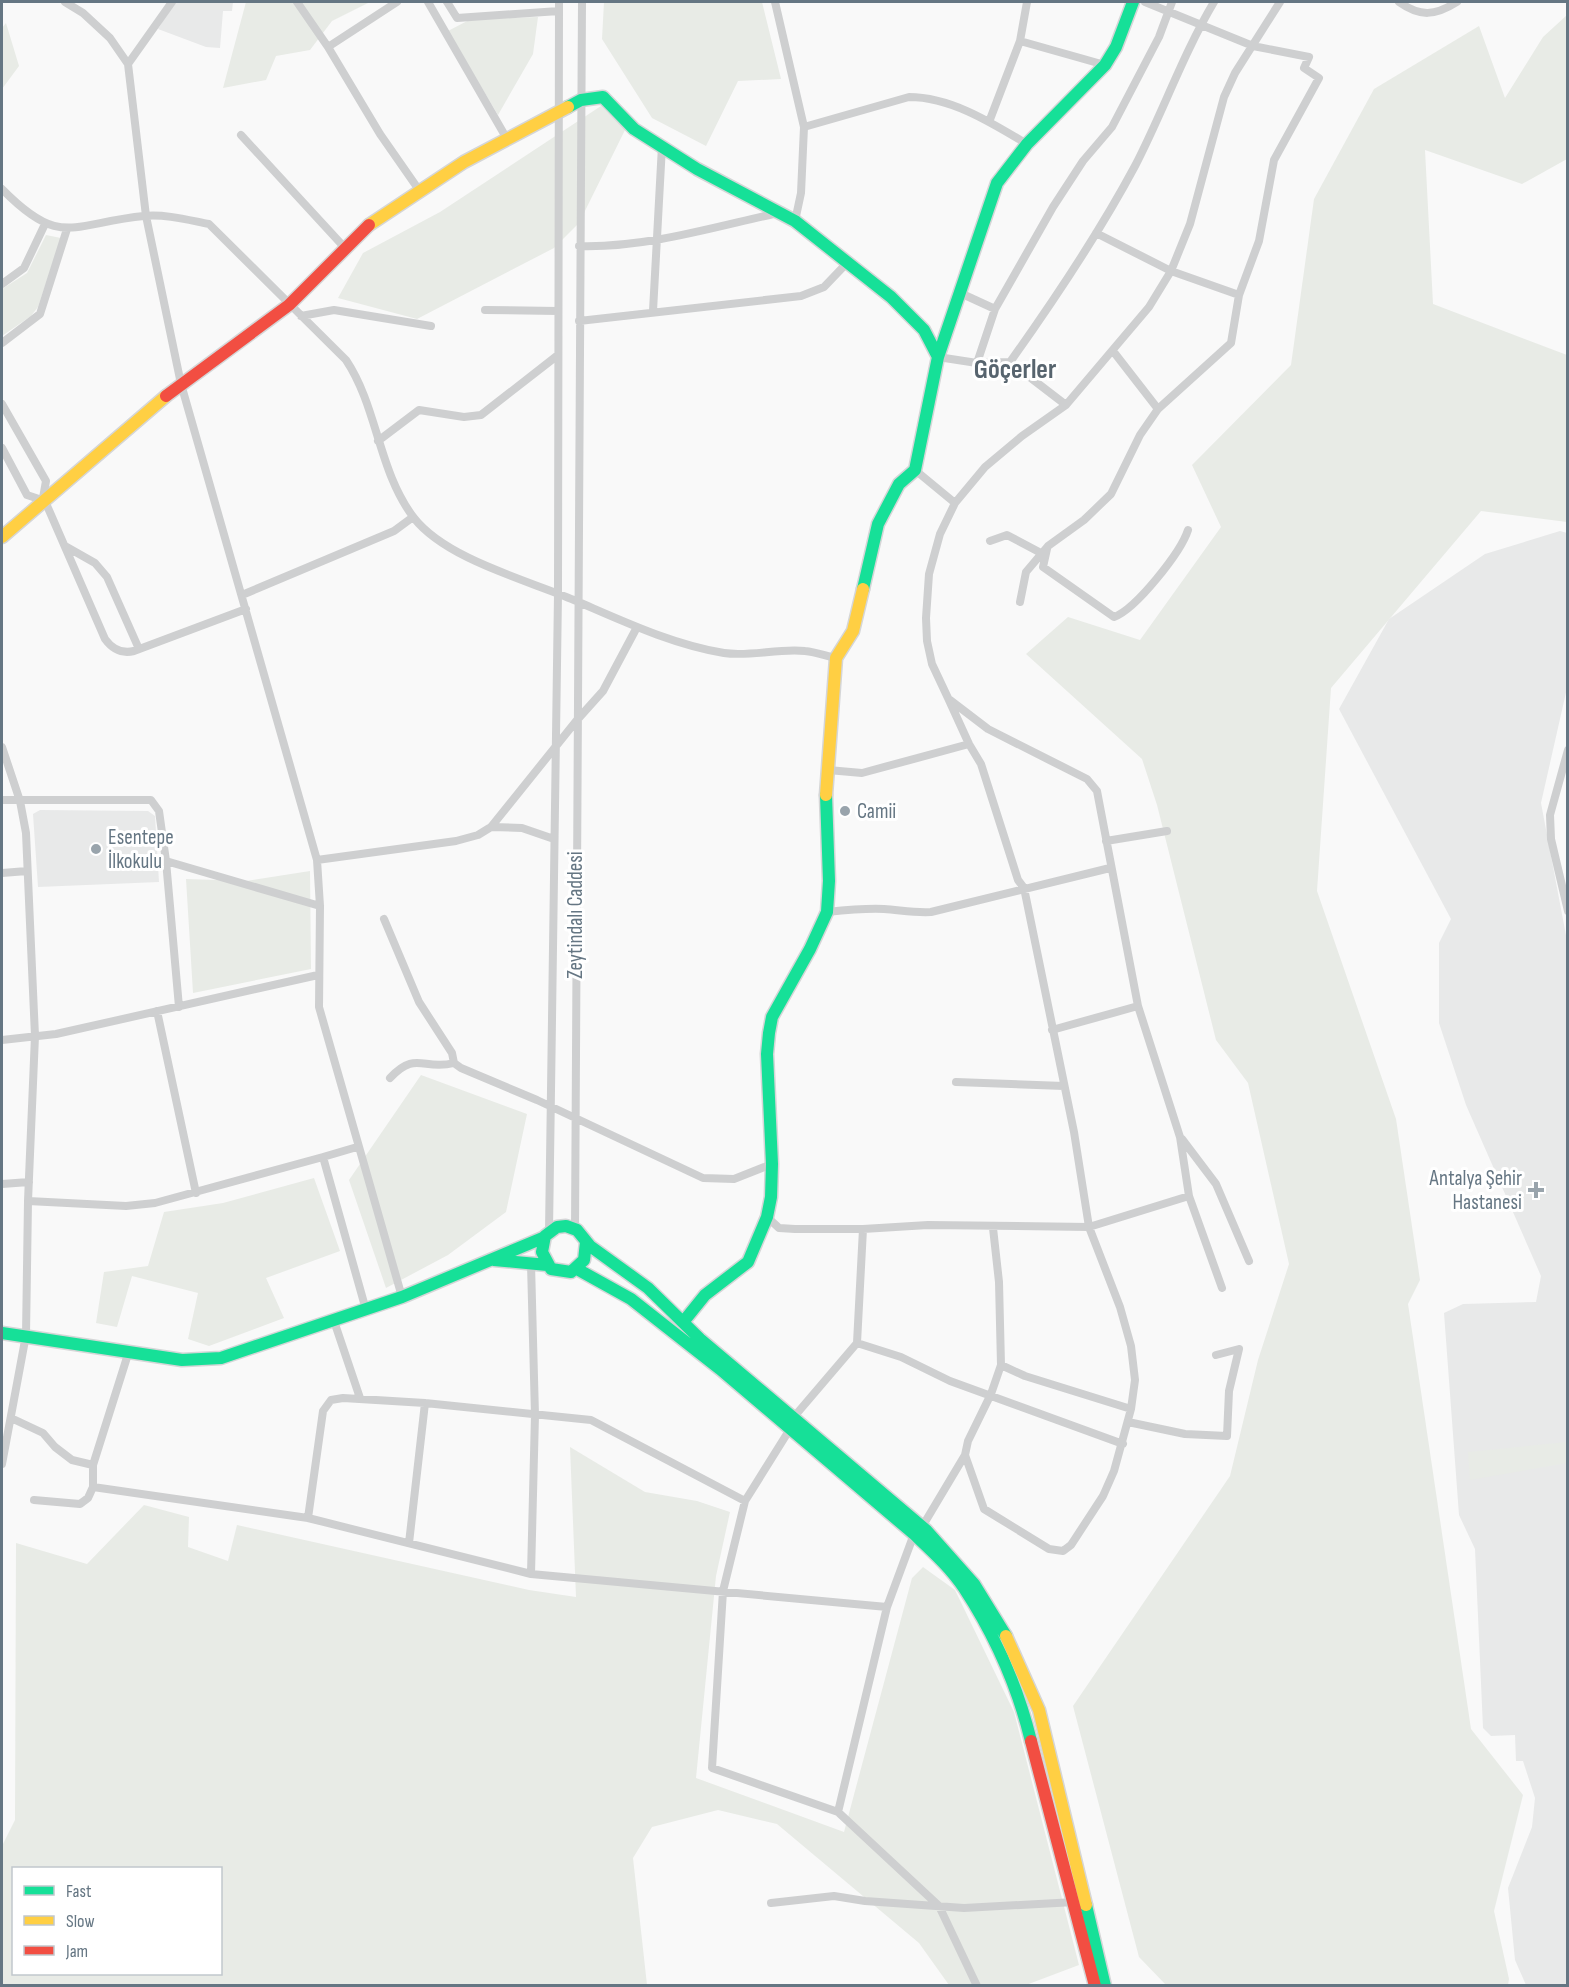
<svg xmlns="http://www.w3.org/2000/svg" width="1569" height="1987" font-family="'Sofia Sans Condensed',sans-serif">
  <style>
    .built { fill: #e8e9e9 }
    .green { fill: #e8ebe6; fill-rule: evenodd }
    .lines { fill: none; stroke-linecap: round; stroke-linejoin: round }
    .fast-casing { stroke: #d5d6d7; stroke-width: 15 }
    .slow-casing { stroke: #d5d6d7; stroke-width: 15 }
    .jam-casing { stroke: #d5d6d7; stroke-width: 15 }
    .street { stroke: #cecfd0; stroke-width: 8 }
    .fast { stroke: #16e098; stroke-width: 12 }
    .slow { stroke: #ffcf43; stroke-width: 12 }
    .jam { stroke: #f24e42; stroke-width: 12 }
    .poi-dot { fill: #99a4ac; stroke: #fff; stroke-width: 2 }
    .labels { text-anchor: middle; dominant-baseline: central; stroke-width: 6; stroke-linejoin: round; paint-order: stroke }
    .poi-label { font-size: 21px; fill: #657683; stroke: #fff; text-anchor: start }
    .street-label { font-size: 21px; fill: #657683; stroke: #fff }
    .district-label { font-size: 27px; font-weight: bold; fill: #57646e; stroke: #fff }
  </style>
  <rect width="100%" height="100%" fill="#f9f9f9"/>
  <path class="built" d="M174 2H233L232 11H223L220 48 206 47 158 29Z
    M1560 531 1567 533V688L1541 803 1568 946 1567 1985H1526L1515 1960 1508 1888 1532 1827 1535 1798 1523 1761H1516L1515 1735 1491 1736 1483 1728 1475 1549 1459 1515 1444 1313 1463 1304 1536 1302 1541 1276 1466 1105 1439 1023V943L1451 919 1339 709 1389 619 1485 554Z
    M40 810 148 811 155 816 159 882 38 887 33 814Z"/>
  <path class="green" d="M246 2H370L332 21 310 50 276 56 266 80 223 88Z
    M604 2H762L781 79 738 81 706 146 652 118 602 39Z
    M1567 15V159L1522 184 1425 150 1433 304 1567 355V522L1481 511 1331 688 1317 891 1396 1119 1420 1280 1408 1304 1471 1729 1523 1795 1494 1911 1509 1979 1508 1985H1166L1139 1957 1073 1706 1230 1476 1258 1360 1289 1264 1248 1083 1216 1040 1157 805 1142 759 1026 654 1068 617 1140 640 1221 527 1192 465 1291 365 1314 199 1374 89 1479 26 1505 98 1543 37Z
    M538 17 533 54 498 115 448 31 471 19Z
    M6 23 19 66 2 89V28Z
    M601 106 625 130 579 223 554 248 417 319 338 298 363 253 440 212Z
    M46 235 61 238 38 307 31 316 2 336V289L27 273Z
    M310 871 311 969 193 993 186 879 246 881Z
    M421 1075 527 1114 506 1212 448 1255 386 1288 349 1180Z
    M314 1178 340 1251 266 1278 284 1318 209 1346 188 1339 198 1293 132 1276 117 1327 96 1323 104 1272 148 1266 164 1212 223 1203Z
    M1567 1442V1463L1470 1480 1468 1452Z
    M570 1447 645 1492 697 1501 730 1512 716 1576 696 1778 844 1832 912 1578 923 1567 955 1590 1014 1712 1079 1965 1026 1985H949L919 1943 777 1824 718 1810 652 1827 633 1858 647 1985 2 1986V1846L15 1820 16 1543 87 1564 144 1505 189 1517 188 1547 228 1561 237 1525 529 1590 576 1597ZM14 1868H220V1974H14Z"/>
  <g class="lines">
    <g class="fast-casing">
      <path id="fast" d="M568 107 581 100 603 97 634 129 697 169 795 221 891 297 924 330 938 357
        M863 589 878 524 899 484 915 470 938 357 997 183 1027 144 1105 65 1116 47 1133 2
        M586 1242 584 1260 571 1272 551 1269 542 1252 545 1236 557 1227 566 1226 577 1230 590 1246 648 1288 700 1339 926 1530 974 1584 1006 1636
        M494 1260 547 1265
        M577 1269 631 1299 720 1369 914 1534C932 1551 951 1568 964 1588 995 1635 1018 1688 1031 1741
        M684 1321 705 1295 748 1262 767 1217 771 1197 772 1164 767 1054 769 1033 772 1017 810 949 827 912 829 881 826 795
        M2 1333 182 1360 221 1358 402 1297 545 1237
        M1086 1905 1105 1986"/>
    </g>
    <g class="slow-casing">
      <path id="slow" d="M369 225 464 162 568 107
        M2 537 166 396
        M826 795 836 658 853 631 863 589
        M1006 1636 1039 1710 1086 1905"/>
    </g>
    <g class="jam-casing">
      <path id="jam" d="M166 396 289 305 369 225
        M1031 1741 1095 1986"/>
    </g>
    <path class="street" d="M65 2 83 13 110 38 128 64 146 216 181 384 317 860 320 906 319 1007 402 1297
      M297 2 328 47
      M397 2 328 47 380 134 419 190
      M428 2 507 139
      M447 2 457 18 559 11
      M775 2 804 127 801 193 795 221
      M1399 2C1420 17 1435 16 1457 2
      M1020 41 1105 65
      M128 64 172 2
      M989 122 1020 41 1027 2
      M804 127 909 97C951 97 992 123 1027 144
      M241 135 345 248
      M2 189C61 249 72 223 144 216 166 214 188 220 209 224L346 360C378 408 378 471 414 518 446 559 527 580 574 600 623 621 671 644 724 653 750 657 779 648 805 651 816 652 826 656 836 658
      M1096 233 1171 271 1239 295
      M579 246C646 248 714 227 778 213
      M2 284 24 268 45 224
      M958 292 995 309
      M485 310 558 311
      M653 311 662 146
      M301 316 334 310 431 326
      M579 321 801 296 824 287 846 264
      M2 343 40 314 67 229
      M1113 351 1158 409
      M938 357 977 363 1010 362 1066 405
      M1010 362C1055 299 1098 235 1135 166 1163 112 1183 54 1214 2
      M977 363 995 309 1053 207 1083 161 1112 127 1159 37 1172 2
      M2 404 46 481 43 498
      M378 441 419 410 464 417 481 415 558 355
      M2 448 27 495 45 501 105 639C113 650 122 654 134 651L246 609
      M915 470 955 503
      M990 541 1007 535 1041 553
      M65 546 95 563 107 577 139 649
      M1047 549 1043 567 1114 617C1136 609 1181 552 1188 530
      M242 595 394 531 413 517
      M1020 602 1026 572 1048 546 1084 520 1111 494 1140 435 1158 409 1231 343 1239 295 1259 241 1274 160 1319 78 1304 68 1309 57 1253 46 1145 2
      M950 700 988 729 1087 779 1097 791 1138 1006 1180 1137 1189 1196 1222 1288
      M2 747 20 801 26 833 35 1036 28 1201 26 1335 2 1464
      M1568 750 1550 815 1551 839 1568 911
      M828 770 862 773 969 744
      M2 800H151L159 811 166 861 320 906
      M491 827 522 828 554 839
      M1106 841 1167 831
      M317 860 456 841 478 835 491 827 577 720 603 691 636 629
      M166 861 179 1007
      M2 873 27 871
      M827 912C846 910 865 908 884 909 900 910 914 913 931 912L1110 868
      M384 919 419 1002 452 1053 454 1063 461 1068 537 1100 703 1178 734 1179 772 1164
      M157 1011 196 1193
      M1052 1030 1138 1006
      M2 1040 56 1034 318 975
      M390 1078C416 1050 423 1071 454 1063
      M956 1082 1064 1086
      M1182 1139 1216 1184 1249 1261
      M357 1147 323 1157 366 1310
      M2 1184 29 1182
      M28 1201 126 1206 155 1203 323 1157
      M767 1217 779 1228 795 1229H863L928 1225 1089 1227 1189 1196
      M993 1228 999 1282 1001 1365 991 1394 968 1441 965 1455 984 1509 1049 1549 1063 1551 1071 1545 1103 1496 1114 1471 1131 1409 1135 1380 1131 1346 1120 1307 1089 1227 1074 1132 1024 888 1018 880 981 764 969 744 948 698 932 664 927 641 926 618 929 574 940 534 955 503 985 467 1022 436 1066 405 1149 307 1171 271 1190 224 1224 97 1235 73 1280 2
      M575 1229 582 2
      M549 1232 558 594 559 2
      M531 1264 535 1415 531 1574
      M334 1321 360 1398
      M857 1343 901 1357 950 1381 1123 1444
      M1001 1365 1025 1376 1131 1409
      M11 1418 43 1433 55 1447 72 1460 93 1465
      M793 1418 857 1343 863 1229
      M1128 1422 1185 1434 1227 1436 1229 1391 1239 1349 1216 1355
      M93 1487 308 1518 531 1574 887 1607
      M34 1500 80 1504 88 1498 93 1487V1465L129 1351
      M745 1501 723 1591 712 1768 838 1812
      M308 1518 323 1411 331 1400 343 1398 425 1403 591 1420 745 1501 790 1429
      M922 1527 965 1455
      M914 1534 887 1607 838 1812 939 1906 977 1986
      M409 1543 425 1403
      M771 1903 834 1896 865 1901 964 1908 1075 1902"/>
    <use href="#fast" class="fast"/>
    <use href="#slow" class="slow"/>
    <use href="#jam" class="jam"/>
  </g>
  <g class="poi-dot">
    <circle cx="845" cy="811" r="6"/>
    <circle cx="96" cy="849" r="6"/>
    <path d="M1533 1181h6v6h6v6h-6v6h-6v-6h-6v-6h6z"/>
  </g>
  <g class="labels">
    <g class="poi-label">
      <text x="857" y="811">Camii</text>
      <text x="108" y="837">Esentepe<tspan x="108" dy="24">İlkokulu</tspan></text>
      <text x="1522" y="1178" text-anchor="end">Antalya Şehir<tspan x="1522" dy="24">Hastanesi</tspan></text>
    </g>
    <g class="street-label">
      <text transform="translate(575 915) rotate(-90)">Zeytindalı Caddesi</text>
    </g>
    <g class="district-label">
      <text x="1015" y="370">Göçerler</text>
    </g>
  </g>
  <rect width="1569" height="1987" fill="none" stroke="#657683" stroke-width="6"/>
  <rect x="12" y="1867" width="210" height="108" fill="#ffffff" stroke="#c1c8cd" stroke-width="1.5"/>
  <rect x="24" y="1886" width="30" height="9" fill="#16e098" stroke="#c1c8cd" stroke-width="1.5"/>
  <text x="66" y="1897" font-size="18" fill="#657683">Fast</text>
  <rect x="24" y="1916" width="30" height="9" fill="#ffcf43" stroke="#c1c8cd" stroke-width="1.5"/>
  <text x="66" y="1927" font-size="18" fill="#657683">Slow</text>
  <rect x="24" y="1946" width="30" height="9" fill="#f24e42" stroke="#c1c8cd" stroke-width="1.5"/>
  <text x="66" y="1957" font-size="18" fill="#657683">Jam</text>
</svg>
